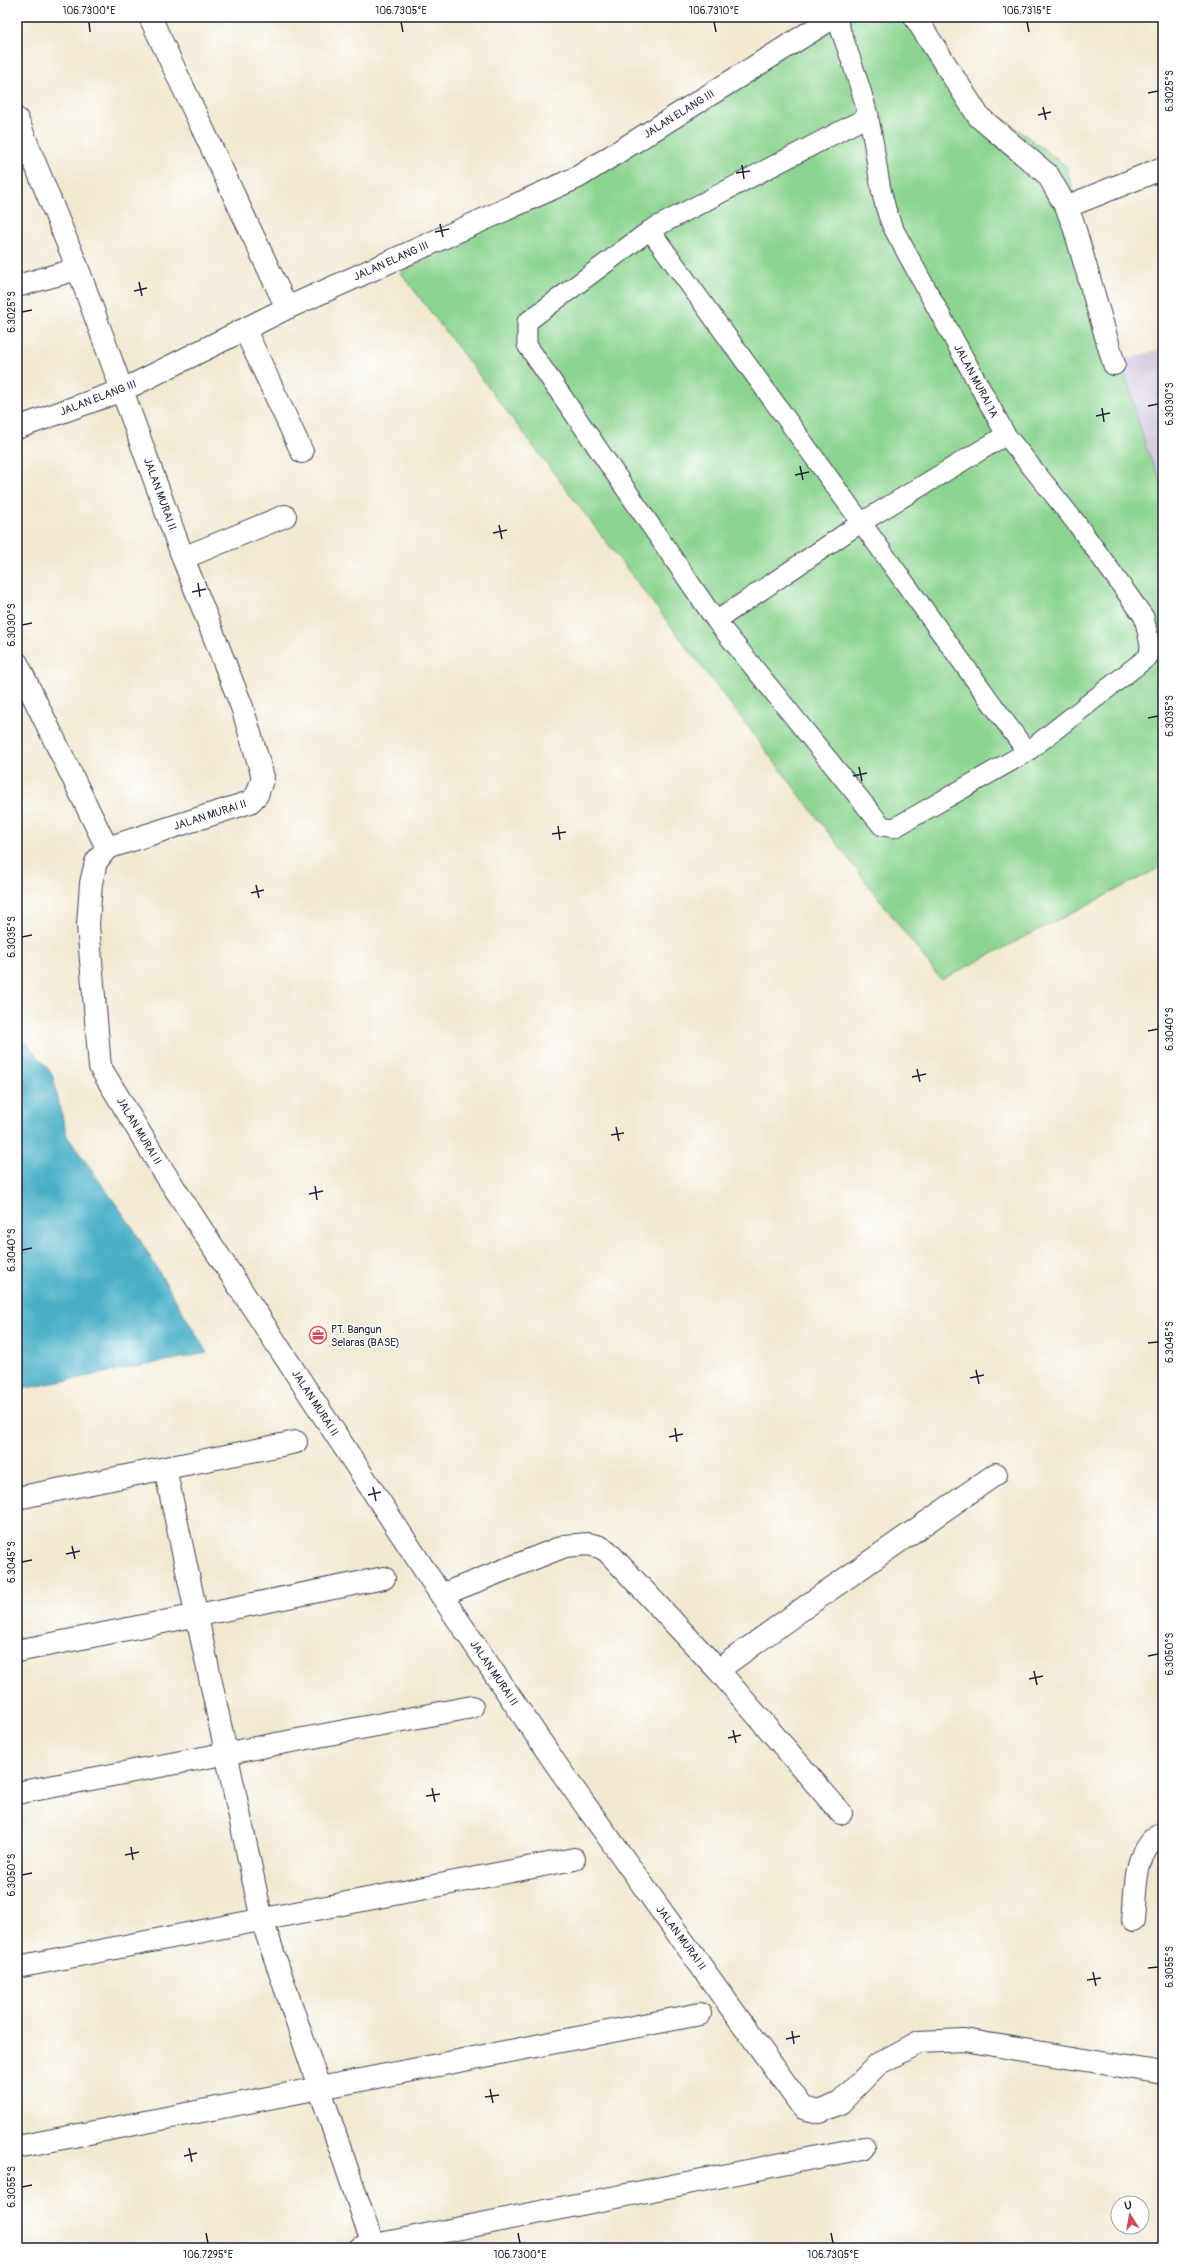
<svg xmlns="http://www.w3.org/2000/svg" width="1180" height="2265" font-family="Pangolin,sans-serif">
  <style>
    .industrial { fill: #cabfd7 }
    .green { fill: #8bd490; stroke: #567b66 }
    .water { fill: #48b0c7; stroke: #356981 }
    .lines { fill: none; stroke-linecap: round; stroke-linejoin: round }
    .lane-casing { stroke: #414051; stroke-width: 21 }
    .street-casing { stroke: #414051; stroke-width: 24 }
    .lane { stroke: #fff; stroke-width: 19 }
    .street { stroke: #fff; stroke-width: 22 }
    .ticks { fill: none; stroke: #22223b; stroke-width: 1.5 }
    .labels { text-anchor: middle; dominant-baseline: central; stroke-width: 3; stroke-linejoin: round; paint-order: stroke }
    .street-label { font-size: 11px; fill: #22223b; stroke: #fff }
    .poi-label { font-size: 11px; fill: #22223b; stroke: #fff; text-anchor: start }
    .neatline { fill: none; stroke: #22223b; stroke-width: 1.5 }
    .ticks-label { font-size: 10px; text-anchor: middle; fill: #22223b }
  </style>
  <rect width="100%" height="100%" fill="#fff"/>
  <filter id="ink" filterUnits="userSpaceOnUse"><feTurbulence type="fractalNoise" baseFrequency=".025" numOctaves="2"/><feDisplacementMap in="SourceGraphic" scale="8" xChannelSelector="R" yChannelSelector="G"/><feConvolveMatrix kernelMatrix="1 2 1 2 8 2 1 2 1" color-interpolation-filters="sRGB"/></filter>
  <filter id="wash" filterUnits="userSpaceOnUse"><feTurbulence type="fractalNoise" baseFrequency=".012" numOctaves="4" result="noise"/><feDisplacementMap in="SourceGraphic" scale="16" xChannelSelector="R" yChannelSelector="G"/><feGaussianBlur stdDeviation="0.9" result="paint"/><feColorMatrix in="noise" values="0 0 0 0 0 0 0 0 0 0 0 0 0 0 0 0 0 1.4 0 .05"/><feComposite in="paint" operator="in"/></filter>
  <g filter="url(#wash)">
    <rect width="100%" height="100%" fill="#f1e8d0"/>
    <path class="industrial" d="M1163 348V487L1146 448 1121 362Z"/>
    <path class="green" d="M842 17H910L965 90 1066 166 1146 448 1163 487V866L941 980 401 273Z"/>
    <path class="water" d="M17 1031 52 1074 67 1136 133 1228 207 1353 17 1390Z"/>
  </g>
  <g filter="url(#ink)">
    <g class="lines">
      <g class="lane-casing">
        <path id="lane" d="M836 17C847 49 860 82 868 116 878 154 876 187 892 226L1006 435 1077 524 1144 617 1150 645 1149 656 1027 752 894 828 882 826 716 621 527 345V322L650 230 869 116
          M650 230 1027 752
          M716 621 862 522 1006 435"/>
      </g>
      <g class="street-casing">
        <path id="street" d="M150 17 287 308
          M915 17 979 117 1048 175 1066 207 1163 168
          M17 119 78 269 183 558 242 707 263 777 257 795 250 802 107 848 96 862 91 883 88 925 100 1067 160 1166 441 1595 560 1770 803 2108 820 2112 840 2103 878 2064 919 2042 964 2040 1163 2073
          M1066 207 1073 223 1114 364
          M17 286 78 269
          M245 330 302 452
          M17 428 123 390 287 308 578 177 834 17
          M183 558 285 516
          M17 663 107 848
          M165 1468 262 1920 374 2248
          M17 1498 296 1442
          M441 1595 565 1546 588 1544 600 1547 607 1551 718 1670 841 1813
          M17 1651 384 1578
          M718 1670 819 1597 996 1474
          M17 1793 472 1707
          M1133 1921C1136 1894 1132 1846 1163 1833
          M17 1967 574 1859
          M17 2147 700 2014
          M360 2248 863 2148"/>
      </g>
      <use href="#lane" class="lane"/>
      <use href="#street" class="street"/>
    </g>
  </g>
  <path class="ticks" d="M89 22 90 32M401 22 403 32M714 22 716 32M1027 22 1029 32M1148 93 1158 91M1043 107 1046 120M1038 115 1051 112M742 165 744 179M736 173 750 171M440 224 443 237M435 232 449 229M139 282 142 296M134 291 147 288M22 312 32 310M1148 406 1158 404M1102 408 1104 422M1096 416 1110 413M800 466 803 480M795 475 809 472M499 525 502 539M493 533 507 530M198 583 200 597M192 592 206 589M22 625 32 623M1148 718 1158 716M859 767 862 781M853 776 867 773M558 826 560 840M552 834 566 832M256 885 259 898M251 893 264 890M22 937 32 935M1148 1031 1158 1029M917 1069 920 1082M912 1077 926 1074M616 1127 619 1141M611 1135 624 1133M315 1186 317 1200M309 1194 323 1191M22 1250 32 1248M1148 1343 1158 1342M976 1370 979 1384M970 1378 984 1375M675 1428 677 1442M669 1437 683 1434M373 1487 376 1501M368 1495 381 1492M72 1546 75 1559M66 1554 80 1551M22 1562 32 1560M1148 1656 1158 1654M1034 1671 1037 1685M1029 1679 1043 1676M733 1730 736 1743M728 1738 741 1735M432 1788 435 1802M426 1796 440 1794M131 1847 133 1860M125 1855 139 1852M22 1875 32 1873M1148 1968 1158 1967M1093 1972 1096 1986M1087 1980 1101 1978M792 2031 794 2044M786 2039 800 2036M490 2089 493 2103M485 2097 499 2095M189 2148 192 2162M184 2156 197 2153M22 2187 32 2185M206 2233 208 2243M518 2233 520 2243M831 2233 833 2243"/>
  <defs>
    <g id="office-ring" transform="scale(0.9)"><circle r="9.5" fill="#fff" stroke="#d1495b" stroke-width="1.5"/><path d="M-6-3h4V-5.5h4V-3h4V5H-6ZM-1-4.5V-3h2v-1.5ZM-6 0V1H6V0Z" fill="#d1495b"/></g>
  </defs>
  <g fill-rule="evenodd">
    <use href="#office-ring" x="318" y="1335"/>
  </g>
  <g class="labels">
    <g class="street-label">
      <text transform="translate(679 114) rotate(-32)">JALAN ELANG III</text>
      <text transform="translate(391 261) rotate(-24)">JALAN ELANG III</text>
      <text transform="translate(976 381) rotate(62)">JALAN MURAI 1A</text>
      <text transform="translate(98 398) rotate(-21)">JALAN ELANG III</text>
      <text transform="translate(160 494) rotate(70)">JALAN MURAI II</text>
      <text transform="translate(210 815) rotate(-18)">JALAN MURAI II</text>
      <text transform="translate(139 1131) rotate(59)">JALAN MURAI II</text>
      <text transform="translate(315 1403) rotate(57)">JALAN MURAI II</text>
      <text transform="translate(494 1673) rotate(56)">JALAN MURAI II</text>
      <text transform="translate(681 1938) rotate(54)">JALAN MURAI II</text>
    </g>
    <g class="poi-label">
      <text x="331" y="1329">PT. Bangun<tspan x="331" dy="13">Selaras (BASE)</tspan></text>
    </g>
  </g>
  <rect width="1180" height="2265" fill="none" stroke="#fff" stroke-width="44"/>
  <g transform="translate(1130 2215) rotate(349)"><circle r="19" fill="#ffffff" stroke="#a7a7b1"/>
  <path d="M0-3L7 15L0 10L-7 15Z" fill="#d1495b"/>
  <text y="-6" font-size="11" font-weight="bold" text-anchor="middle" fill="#22223b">U</text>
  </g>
  <rect x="22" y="22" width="1136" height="2221" class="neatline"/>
  <g class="ticks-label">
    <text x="89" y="14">106.7300°E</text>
    <text x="401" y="14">106.7305°E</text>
    <text x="714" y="14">106.7310°E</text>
    <text x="1027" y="14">106.7315°E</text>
    <text transform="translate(1169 91) rotate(-90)" y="4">6.3025°S</text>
    <text transform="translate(11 312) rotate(-90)" y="4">6.3025°S</text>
    <text transform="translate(1169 404) rotate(-90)" y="4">6.3030°S</text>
    <text transform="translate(11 625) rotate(-90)" y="4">6.3030°S</text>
    <text transform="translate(1169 716) rotate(-90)" y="4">6.3035°S</text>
    <text transform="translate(11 937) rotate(-90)" y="4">6.3035°S</text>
    <text transform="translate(1169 1029) rotate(-90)" y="4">6.3040°S</text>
    <text transform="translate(11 1250) rotate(-90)" y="4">6.3040°S</text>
    <text transform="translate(1169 1342) rotate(-90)" y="4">6.3045°S</text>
    <text transform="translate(11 1562) rotate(-90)" y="4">6.3045°S</text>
    <text transform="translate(1169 1654) rotate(-90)" y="4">6.3050°S</text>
    <text transform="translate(11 1875) rotate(-90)" y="4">6.3050°S</text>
    <text transform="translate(1169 1967) rotate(-90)" y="4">6.3055°S</text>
    <text transform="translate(11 2187) rotate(-90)" y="4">6.3055°S</text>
    <text x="208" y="2258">106.7295°E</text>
    <text x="520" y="2258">106.7300°E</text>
    <text x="833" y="2258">106.7305°E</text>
  </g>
</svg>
